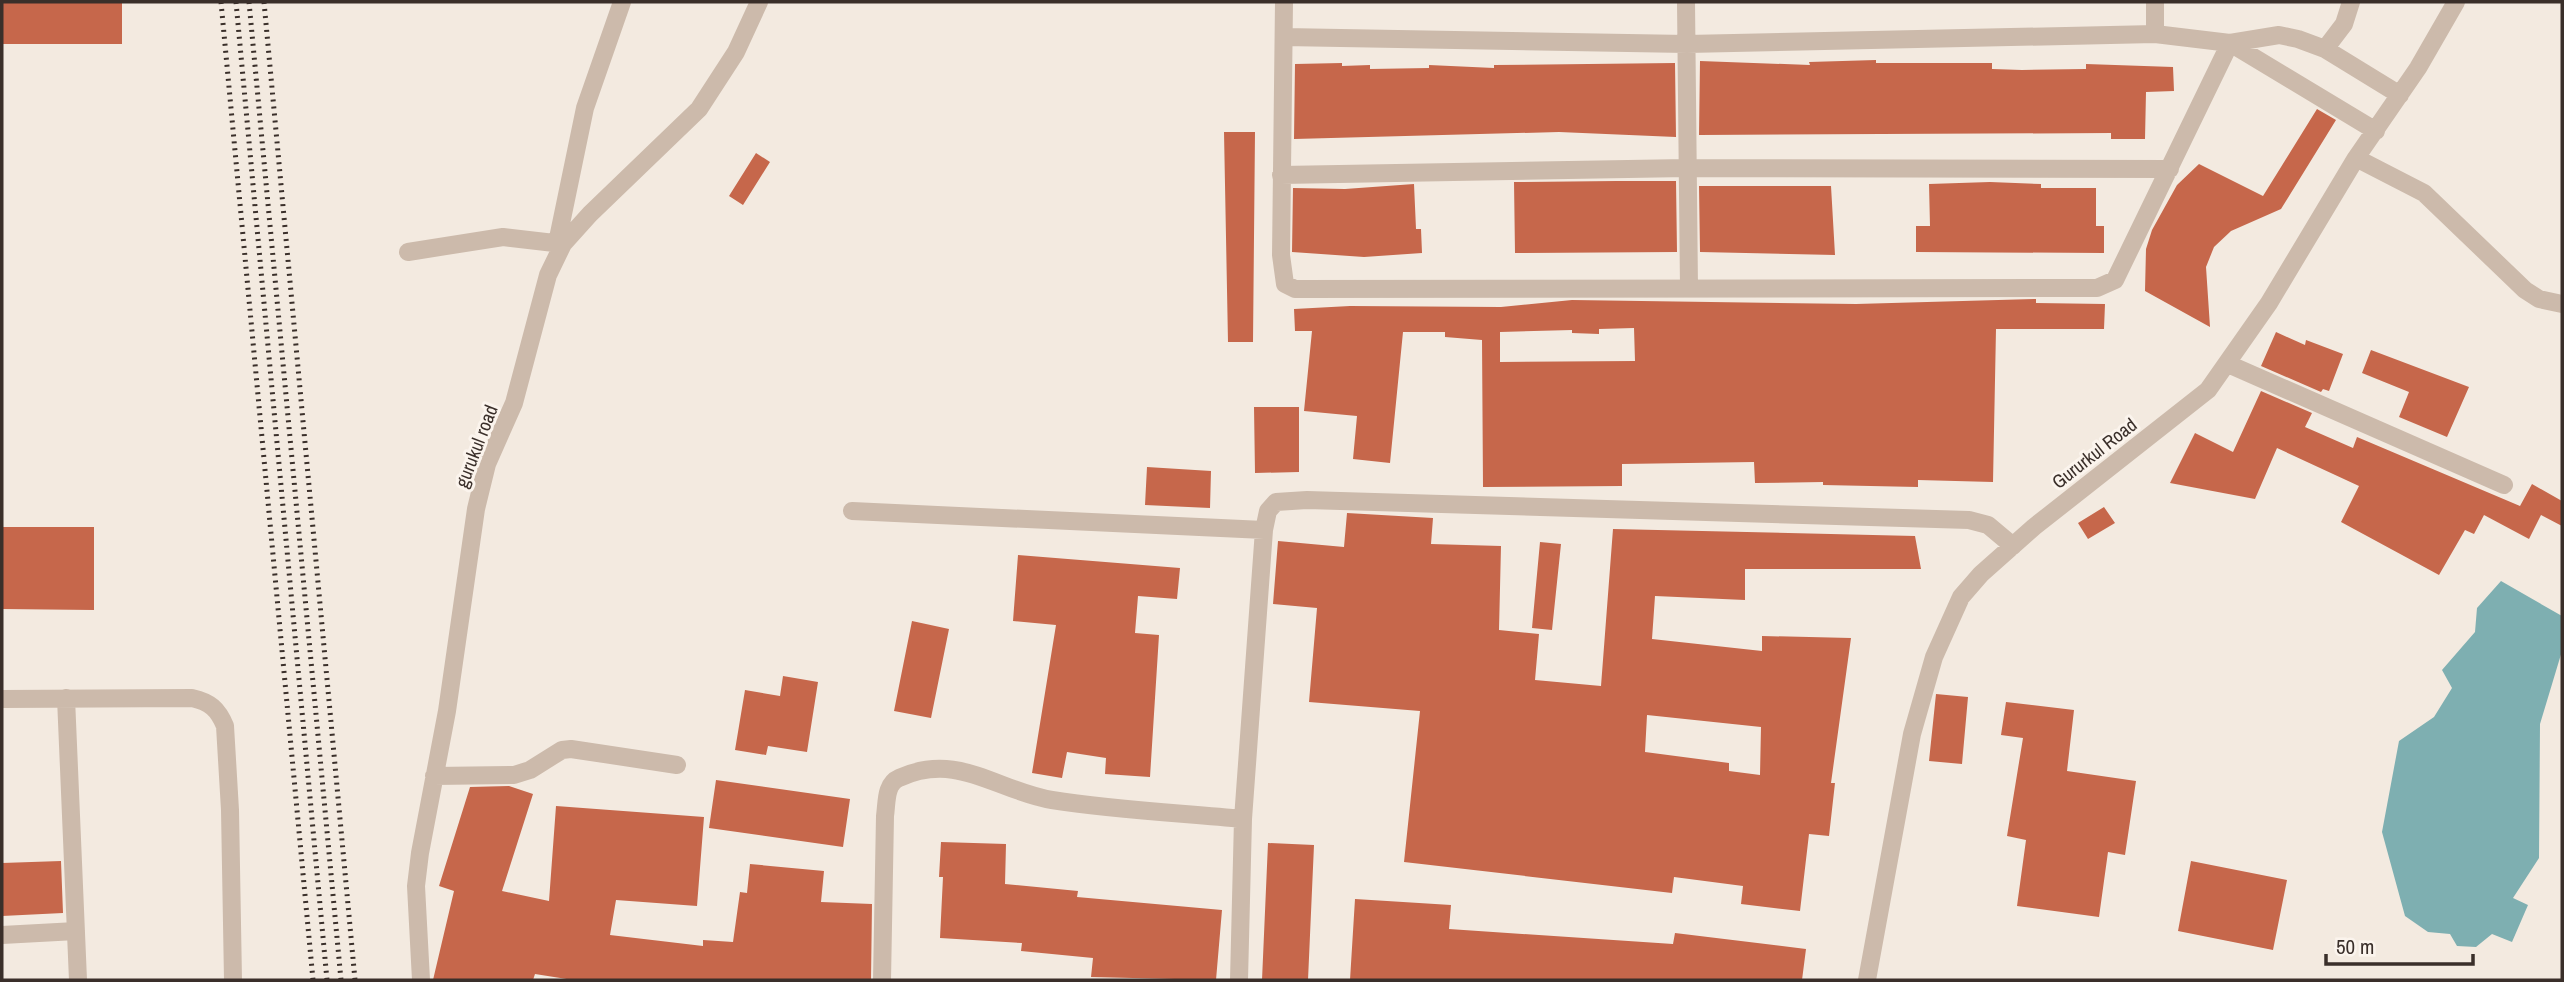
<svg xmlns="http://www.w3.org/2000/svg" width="2564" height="982" font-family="'Archivo Narrow',sans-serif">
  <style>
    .water { fill: #7eafb1 }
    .building { fill: #c6674b; fill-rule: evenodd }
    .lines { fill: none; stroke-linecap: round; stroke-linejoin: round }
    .minor { stroke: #ccbaab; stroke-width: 18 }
    .rail { stroke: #3a2f2a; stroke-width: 5; stroke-dasharray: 2 5; stroke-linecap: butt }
    .labels { text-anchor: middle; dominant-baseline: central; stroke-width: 6; stroke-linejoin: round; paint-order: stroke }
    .street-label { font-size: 19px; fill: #3a2f2a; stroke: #fbf4ed }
  </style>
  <rect width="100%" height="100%" fill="#f3eae0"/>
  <path class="water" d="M2501 581 2562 616V651L2540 724 2539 858 2513 898 2528 905 2512 942 2492 934 2476 947 2457 946 2450 934 2428 932 2405 916 2382 832 2399 741 2434 717 2452 688 2442 670 2475 632 2477 608Z"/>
  <path class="building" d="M2 2H122V44H2Z
    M1876 60V63H1992V69L2022 70 2086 69V64L2173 67 2174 91 2146 92 2145 139H2111V133L1699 135 1700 61 1810 65 1809 62Z
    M1342 63V66L1370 65V69L1429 68V65L1494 68V65L1675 63 1676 137 1559 132 1294 139 1295 64Z
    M2317 109 2336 120 2281 209 2231 231 2214 247 2206 267 2210 327 2145 291 2146 249 2152 230 2177 185 2199 164 2263 196Z
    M1224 132H1255L1253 342H1228Z
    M756 153 770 162 743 205 729 196Z
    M1616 181H1676L1677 252 1515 253 1514 182Z
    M1990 182 2041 184V188H2096V226H2104V253L1916 252V226H1930L1929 184Z
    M1414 184 1416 229H1421L1422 253 1364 257 1292 252 1293 188 1345 189Z
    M1699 186H1831L1835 255 1700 252Z
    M2036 299V303L2105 304 2104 329H1996L1993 482 1918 480V487L1823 485V482L1755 483 1754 462 1622 464V486L1483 487 1482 340 1445 337V332H1403L1390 463 1353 459 1357 416 1304 411 1312 331H1295L1294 309 1350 306 1501 307 1572 300 1856 304ZM1634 328 1635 361 1500 362V332L1572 330V333L1599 334V329Z
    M2276 332 2305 345 2306 340 2343 354 2329 391 2323 389 2321 392 2261 366Z
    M2371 350 2469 387 2447 437 2399 417 2409 392 2362 373Z
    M2261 391 2312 413 2305 427 2353 448 2357 437 2520 506 2532 484 2562 501V526L2541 515 2529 539 2484 515 2474 534 2465 530 2439 575 2341 522 2359 486 2277 448 2255 499 2170 483 2195 433 2233 452Z
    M1254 407H1299V472L1255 473Z
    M1147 467 1211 471 1210 508 1145 505Z
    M2104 507 2115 523 2088 539 2078 523Z
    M1347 513 1433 518 1431 544 1501 546 1499 630 1539 634 1535 680 1601 686 1613 529 1915 536 1921 569H1745V600L1655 596 1652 639 1762 651V636L1851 638 1831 783H1835L1829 836 1809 834 1800 911 1741 904 1743 886 1674 877 1672 893 1404 862 1420 711 1309 702 1317 608 1273 604 1278 541 1344 547ZM1647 715 1761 727 1760 775 1729 771V763L1645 752Z
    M2 527H94V610L2 609Z
    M1540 542 1561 544 1552 630 1532 628Z
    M1018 555 1180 568 1177 599 1138 596 1135 633 1159 635 1150 777 1105 774 1106 758 1067 752 1062 778 1032 773 1056 625 1013 621Z
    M912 621 949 629 931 718 894 711Z
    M783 676 818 682 807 752 768 746 766 755 735 750 745 690 780 696Z
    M1936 694 1968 697 1962 764 1929 761Z
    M2006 702 2074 710 2067 771 2136 781 2125 855 2108 852 2099 917 2017 906 2026 840 2007 836 2023 738 2001 735Z
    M716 780 850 799 843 847 709 828Z
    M509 786 533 794 502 891 549 901 556 806 704 817 697 906 616 900 610 935 703 946V940L733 942 740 892 747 893 750 864 824 871 821 902 872 904 871 980H573L535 974 533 980H433L454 891 439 886 470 787Z
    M941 842 1006 844 1005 884 1078 891 1077 897 1222 910 1216 980 1091 977 1093 958 1021 951 1022 943 940 938 943 877H939Z
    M1268 843 1314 845 1308 980H1262Z
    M61 861 63 913 2 916V863Z
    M2191 861 2287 880 2273 950 2178 931Z
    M1355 899 1451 905 1449 929 1673 944 1675 933 1806 949 1802 980H1350Z"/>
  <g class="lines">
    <path class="minor" d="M1284 2 1281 255 1285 284 1295 289 2097 288 2115 280 2230 43
      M1686 2 1689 288
      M2155 34V2
      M1284 37 1687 44 2155 34 2230 43 2279 35 2298 39 2325 49 2400 95
      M2230 43 2376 131
      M2325 49 2344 24 2351 2
      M2356 158 2424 193 2525 290 2539 299 2562 304
      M1281 175 1687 168 2170 169
      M557 243 585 108 622 2
      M408 252 503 237 563 244
      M2228 364 2504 485
      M852 511 1264 530
      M66 698 78 980
      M2 699 192 698C210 702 218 709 225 726L230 810 233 980
      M434 776 514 775 530 770 562 750 571 749 677 765
      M2 935 76 931
      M421 980 416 886 420 853 447 711 476 509 487 464 514 403 548 275 563 244 590 214 699 109 736 52 759 2
      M882 980 885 816C887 803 885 784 899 778 958 751 997 791 1052 800 1115 810 1180 813 1243 819
      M1239 980 1243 819 1264 530 1268 511 1276 502 1307 500 1969 520 1988 525 2013 546
      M1867 980 1912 734 1934 657 1961 597 1981 574 2034 527 2208 390 2269 303 2356 158 2418 68 2456 2"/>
    <path class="rail" d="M221 2 313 980
      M236 2 327 980
      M249 2 341 980
      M264 2 355 980"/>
  </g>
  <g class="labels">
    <g class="street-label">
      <text transform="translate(476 446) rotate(-69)">gurukul road</text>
      <text transform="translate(2094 453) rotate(-38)">Gururkul Road</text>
    </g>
  </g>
  <rect width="2564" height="982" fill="none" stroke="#3a2f2a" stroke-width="7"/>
  <path d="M2326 954v10h147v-10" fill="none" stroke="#3a2f2a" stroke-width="3.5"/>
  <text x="2336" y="954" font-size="21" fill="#3a2f2a" stroke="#fbf4ed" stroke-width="5" paint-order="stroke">50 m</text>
</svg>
